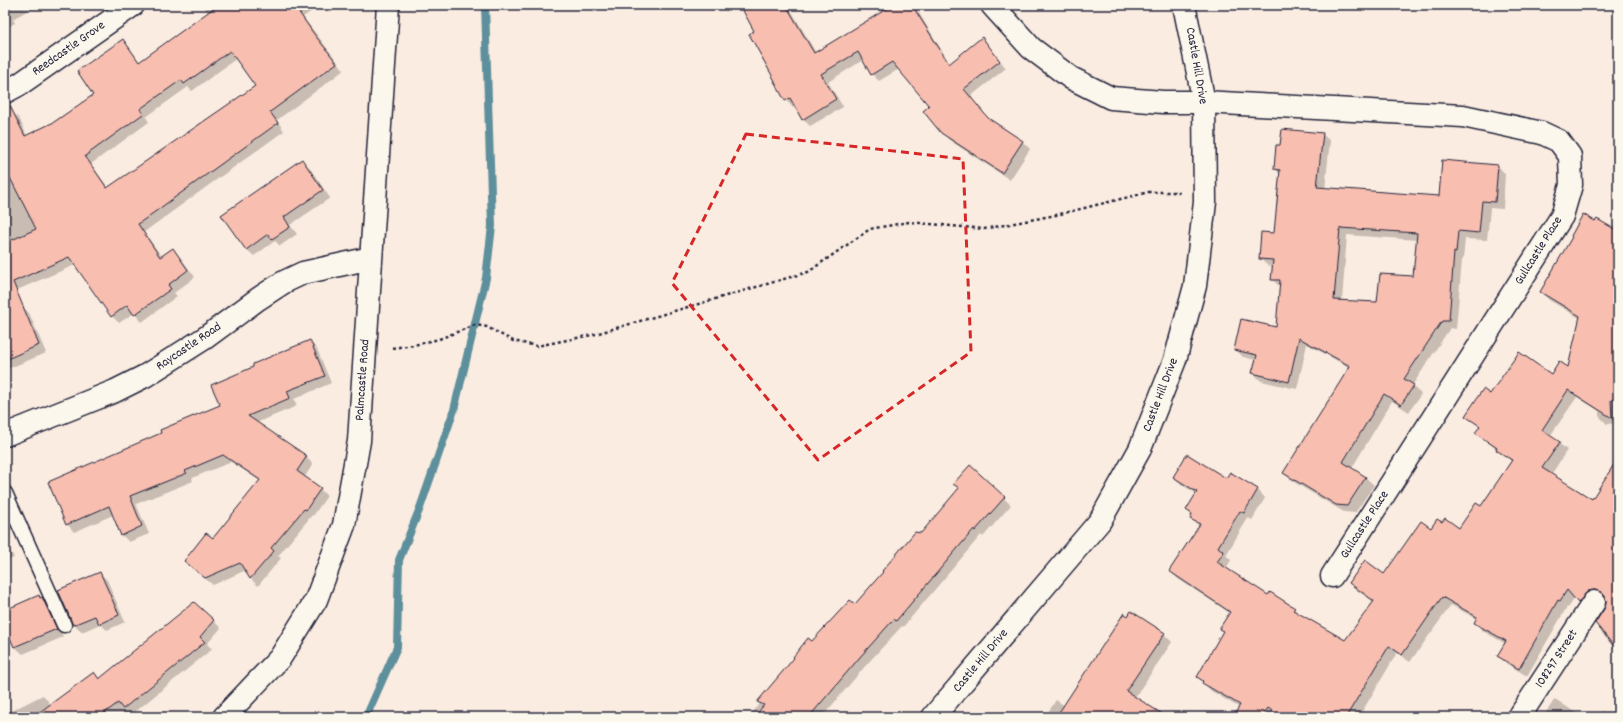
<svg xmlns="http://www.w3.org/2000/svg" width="1623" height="722" font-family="Dekko,sans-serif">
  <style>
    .shadow { fill: #0003; fill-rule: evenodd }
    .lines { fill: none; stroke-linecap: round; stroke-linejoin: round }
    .stream { stroke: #5d8f9c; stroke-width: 8 }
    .building { fill: #f8beb0; stroke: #22223b; fill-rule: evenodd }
    .service-casing { stroke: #22223b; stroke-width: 17 }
    .minor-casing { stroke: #22223b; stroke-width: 25 }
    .tertiary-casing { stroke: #22223b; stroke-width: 25 }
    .path { stroke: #22223b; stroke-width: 2.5; stroke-dasharray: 3 3; stroke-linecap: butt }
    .service { stroke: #fbf7ec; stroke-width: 14 }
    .minor { stroke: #fbf7ec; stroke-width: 22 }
    .tertiary { stroke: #fbf7ec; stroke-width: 22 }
    .marked { fill: none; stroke: #d62828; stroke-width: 3; stroke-dasharray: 8 5; stroke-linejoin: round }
    .labels { text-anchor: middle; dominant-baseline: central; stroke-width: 3.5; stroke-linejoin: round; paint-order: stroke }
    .street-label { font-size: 13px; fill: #22223b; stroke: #fbf7ec }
  </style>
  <rect width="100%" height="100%" fill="#faece0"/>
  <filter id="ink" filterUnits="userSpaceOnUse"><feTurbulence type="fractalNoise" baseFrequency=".025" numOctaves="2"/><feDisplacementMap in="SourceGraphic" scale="8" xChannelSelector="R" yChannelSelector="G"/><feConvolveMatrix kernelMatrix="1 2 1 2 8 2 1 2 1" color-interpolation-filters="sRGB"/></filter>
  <g filter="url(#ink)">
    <path class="shadow" d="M5 5H37L13 19 15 23 5 29Z
      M203 5H321L303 17 344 70 277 120 284 131 144 232 162 257 173 249 180 257 195 277 174 293 177 296 142 322 134 313 119 323 112 316 75 265 10 293 5 288V114L11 111 19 118 27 136 54 122 94 95 123 41 130 48 140 63 208 13ZM237 58 257 86 109 189 91 164 149 122 146 117 188 87 192 91Z
      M753 5H788L816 53 881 14 875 5H914L950 64 982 39 1006 68 970 97 990 121 1023 142 1030 149 1010 180 949 140 942 132 930 107 899 69 879 81 872 74 863 60 828 82 843 107 810 126 803 119 796 106 793 108 786 100 750 35 756 31Z
      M1322 134 1330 141 1325 189 1440 198 1498 166 1505 174 1503 209 1490 208 1487 240 1465 239 1463 260H1462L1456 329 1450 328 1412 386 1421 394 1409 412 1392 401 1352 468 1366 478 1374 485 1355 513 1344 512 1292 481 1284 473 1350 368 1307 344 1297 389 1261 381 1253 373 1256 360 1243 357 1235 349 1277 328 1281 288 1272 279 1274 267 1268 266 1260 259 1275 234 1280 174 1275 169 1281 146ZM1347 235 1418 240 1414 277 1378 303 1342 301Z
      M302 160 309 167 330 198 290 225 297 234 280 246 275 241 254 256 246 249Z
      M1618 232V423L1607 424 1599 416V411L1577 397 1550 436 1567 450 1551 475 1592 500 1618 461V653L1601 632 1603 631 1606 598 1603 597 1587 610 1575 598 1568 608 1567 607 1527 676 1507 664 1499 656 1506 644 1483 631 1475 623 1477 619 1451 605 1410 662 1397 653 1360 715 1362 717H1245L1240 708 1211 691 1198 677 1224 632 1230 613 1178 579 1170 571 1200 527 1191 518 1193 516 1187 510 1197 494 1182 485 1174 477 1226 479 1258 490 1265 498 1252 520 1248 518 1226 555 1231 560 1226 569 1268 597 1270 593 1294 609 1300 615 1345 642 1374 602 1358 591 1350 583 1384 576 1431 529H1459L1481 508 1512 462 1477 433 1480 427 1467 416 1491 396 1569 369 1581 319 1549 300 1541 292Z
      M22 306 29 313 46 353 5 370V313Z
      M310 341 317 349 331 383 294 399 297 406 256 423 306 457 313 464 304 478 320 489 327 496 313 516 312 515 278 556 281 558 258 586 251 579 246 570 213 585 192 568 260 481 231 462 192 478 193 481 136 504 149 534 129 542 122 535 113 515 74 532 67 524 162 434 221 406 254 367Z
      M970 467 1011 505 983 537 981 535 903 627 902 626 867 664 822 717H748L760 704 758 702 813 643 855 605 921 534 960 489 955 484Z
      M5 537 14 558 5 561Z
      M100 573 107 580 125 622 107 630 100 624 82 632 74 624Z
      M39 597 49 606 63 637 23 654 15 647 5 623V612Z
      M194 603 221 628 207 644 212 649 131 715 129 713 124 717H5V714L43 695 51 705 94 674 100 680Z
      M1164 634 1172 642 1135 697 1166 717H1045L1056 700 1065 706Z
      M1555 699 1582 717H1543Z
      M1602 711 1618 717H1600Z"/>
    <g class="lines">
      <path class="stream" d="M366 717 397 647 399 560 420 508 454 410 486 278 492 226 485 5"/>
    </g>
    <path class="building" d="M218 5H294L314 34 337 63 270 112 278 123 138 224 160 257 173 248 188 270 168 285 171 289 134 315 127 305 111 317 69 257 13 282 39 345 5 360V243L36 229 5 168V104H9L25 136 54 122 93 95 77 71 123 39 139 62ZM230 51 255 86 107 188 85 156 143 114 140 109 181 80 184 84Z
      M740 5H786L814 53 893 5H912L949 64 982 37 1000 61 964 89 988 118 1023 141 1002 173 941 133 923 111 929 106 892 62 871 75 858 52 821 74 836 99 802 120 790 98 785 101 774 81H775L749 34 754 31Z
      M1282 129 1323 133 1317 187 1439 196 1442 160 1498 165 1495 202 1482 201 1479 233 1458 231 1456 253 1454 252 1449 321H1442L1404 379 1414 385 1401 405 1384 394 1343 462 1366 477 1347 506 1336 505 1283 473 1350 366 1299 338 1289 382 1252 373 1257 355 1234 350 1241 319 1276 327 1280 280H1271L1273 260 1259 259 1261 232 1274 233 1280 170 1274 169 1276 145H1280ZM1340 228 1417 233 1413 276 1380 274 1377 302 1334 300Z
      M302 159 323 190 284 217 290 227 272 239 268 234 246 250 221 215Z
      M1583 214 1595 221 1597 219 1618 231V399L1611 400 1612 418 1568 390 1542 430 1560 442 1542 468 1592 499 1618 458V651L1595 623 1604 609 1606 602 1605 596 1601 592 1595 590 1588 591 1578 603 1567 590 1560 601 1558 600 1519 669 1497 656 1506 641 1474 623 1477 617 1442 597 1402 655 1389 646 1346 717H1281L1268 708 1261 717H1233L1240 705 1202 683 1203 681 1197 677 1223 631 1219 629 1230 612 1169 571 1200 524 1190 519 1192 514 1186 510 1197 492 1173 477 1187 454 1226 478 1230 472 1258 489 1244 513 1240 511 1218 547 1224 552 1217 562 1268 595 1270 592 1295 608 1293 610 1345 640 1374 601 1349 583 1365 560 1384 574 1421 521 1431 528 1437 519 1442 522 1445 518 1459 528 1476 503 1481 506 1512 460 1496 450 1497 448 1475 433 1480 426 1465 416 1483 389 1490 394 1519 352 1551 374 1559 361 1568 367 1580 316 1540 292 1572 237 1571 236Z
      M310 340 325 376 287 391 290 398 248 416 307 456 297 471 321 488 306 510 304 509 271 548 274 551 250 579 240 563 205 578 184 561 206 533 213 538 260 480 223 455 185 471 187 473 130 496 142 526 121 536 109 506 66 525 48 482 161 433 160 430 220 405 211 385 253 367V364Z
      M970 465 1005 497 975 531 974 529 896 621 894 619 860 657 809 717H754L764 705 757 702 794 658 793 657 808 638 812 641 850 600 855 604 883 572 882 571 915 532 921 533 959 488 953 484Z
      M100 572 119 615 99 624 95 616 73 625 58 590Z
      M39 595 40 598 42 597 57 629 14 647 5 626V610Z
      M194 602 214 620 200 637 205 642 123 709 118 703 99 717H33L94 672 99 679Z
      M1131 611 1165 633 1126 691 1167 717H1056L1124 613 1128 616Z"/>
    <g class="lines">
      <g class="service-casing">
        <path id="service" d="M5 493 64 625"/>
      </g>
      <g class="minor-casing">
        <path id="minor" d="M992 5 1031 48 1071 78 1111 98 1163 102H1204L1463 116 1542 133 1559 141 1570 156 1571 185 1562 216 1332 576
          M5 92 20 84 133 5
          M5 435 115 391 145 376 205 338 258 299 284 282 303 273 371 258
          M224 717 280 658 316 600 344 525 359 441 388 5
          M1519 717 1594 602"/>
      </g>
      <g class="tertiary-casing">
        <path id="tertiary" d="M933 717 1100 521 1140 449 1175 360 1195 286 1205 202 1204 102 1184 5"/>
      </g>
      <path class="path" d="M392 348 414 345 439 339 475 325 487 327 513 341 537 346 592 335 808 272 870 229 909 222 984 229 1056 215 1149 192H1180"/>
      <use href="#service" class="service"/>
      <use href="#minor" class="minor"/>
      <use href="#tertiary" class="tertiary"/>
    </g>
  </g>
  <path class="marked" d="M746 134 963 159 971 352 818 460 672 283Z"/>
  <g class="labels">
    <g class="street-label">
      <text transform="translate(69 49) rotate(-35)">Reedcastle Grove</text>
      <text transform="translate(1196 66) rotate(80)">Castle Hill Drive</text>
      <text transform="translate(1539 251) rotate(-58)">Gullcastle Place</text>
      <text transform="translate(189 347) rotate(-34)">Raycastle Road</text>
      <text transform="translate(363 380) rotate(-86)">Palmcastle Road</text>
      <text transform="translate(1161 395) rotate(-69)">Castle Hill Drive</text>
      <text transform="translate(1365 525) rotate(-57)">Gullcastle Place</text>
      <text transform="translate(1557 659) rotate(-57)">108297 Street</text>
      <text transform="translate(981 661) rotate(-50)">Castle Hill Drive</text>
    </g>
  </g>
  <rect width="1623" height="722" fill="none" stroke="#fbf7ec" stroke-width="20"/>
  <rect x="10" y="10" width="1603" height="702" fill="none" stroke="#22223b" stroke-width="1.5" filter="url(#ink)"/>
</svg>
